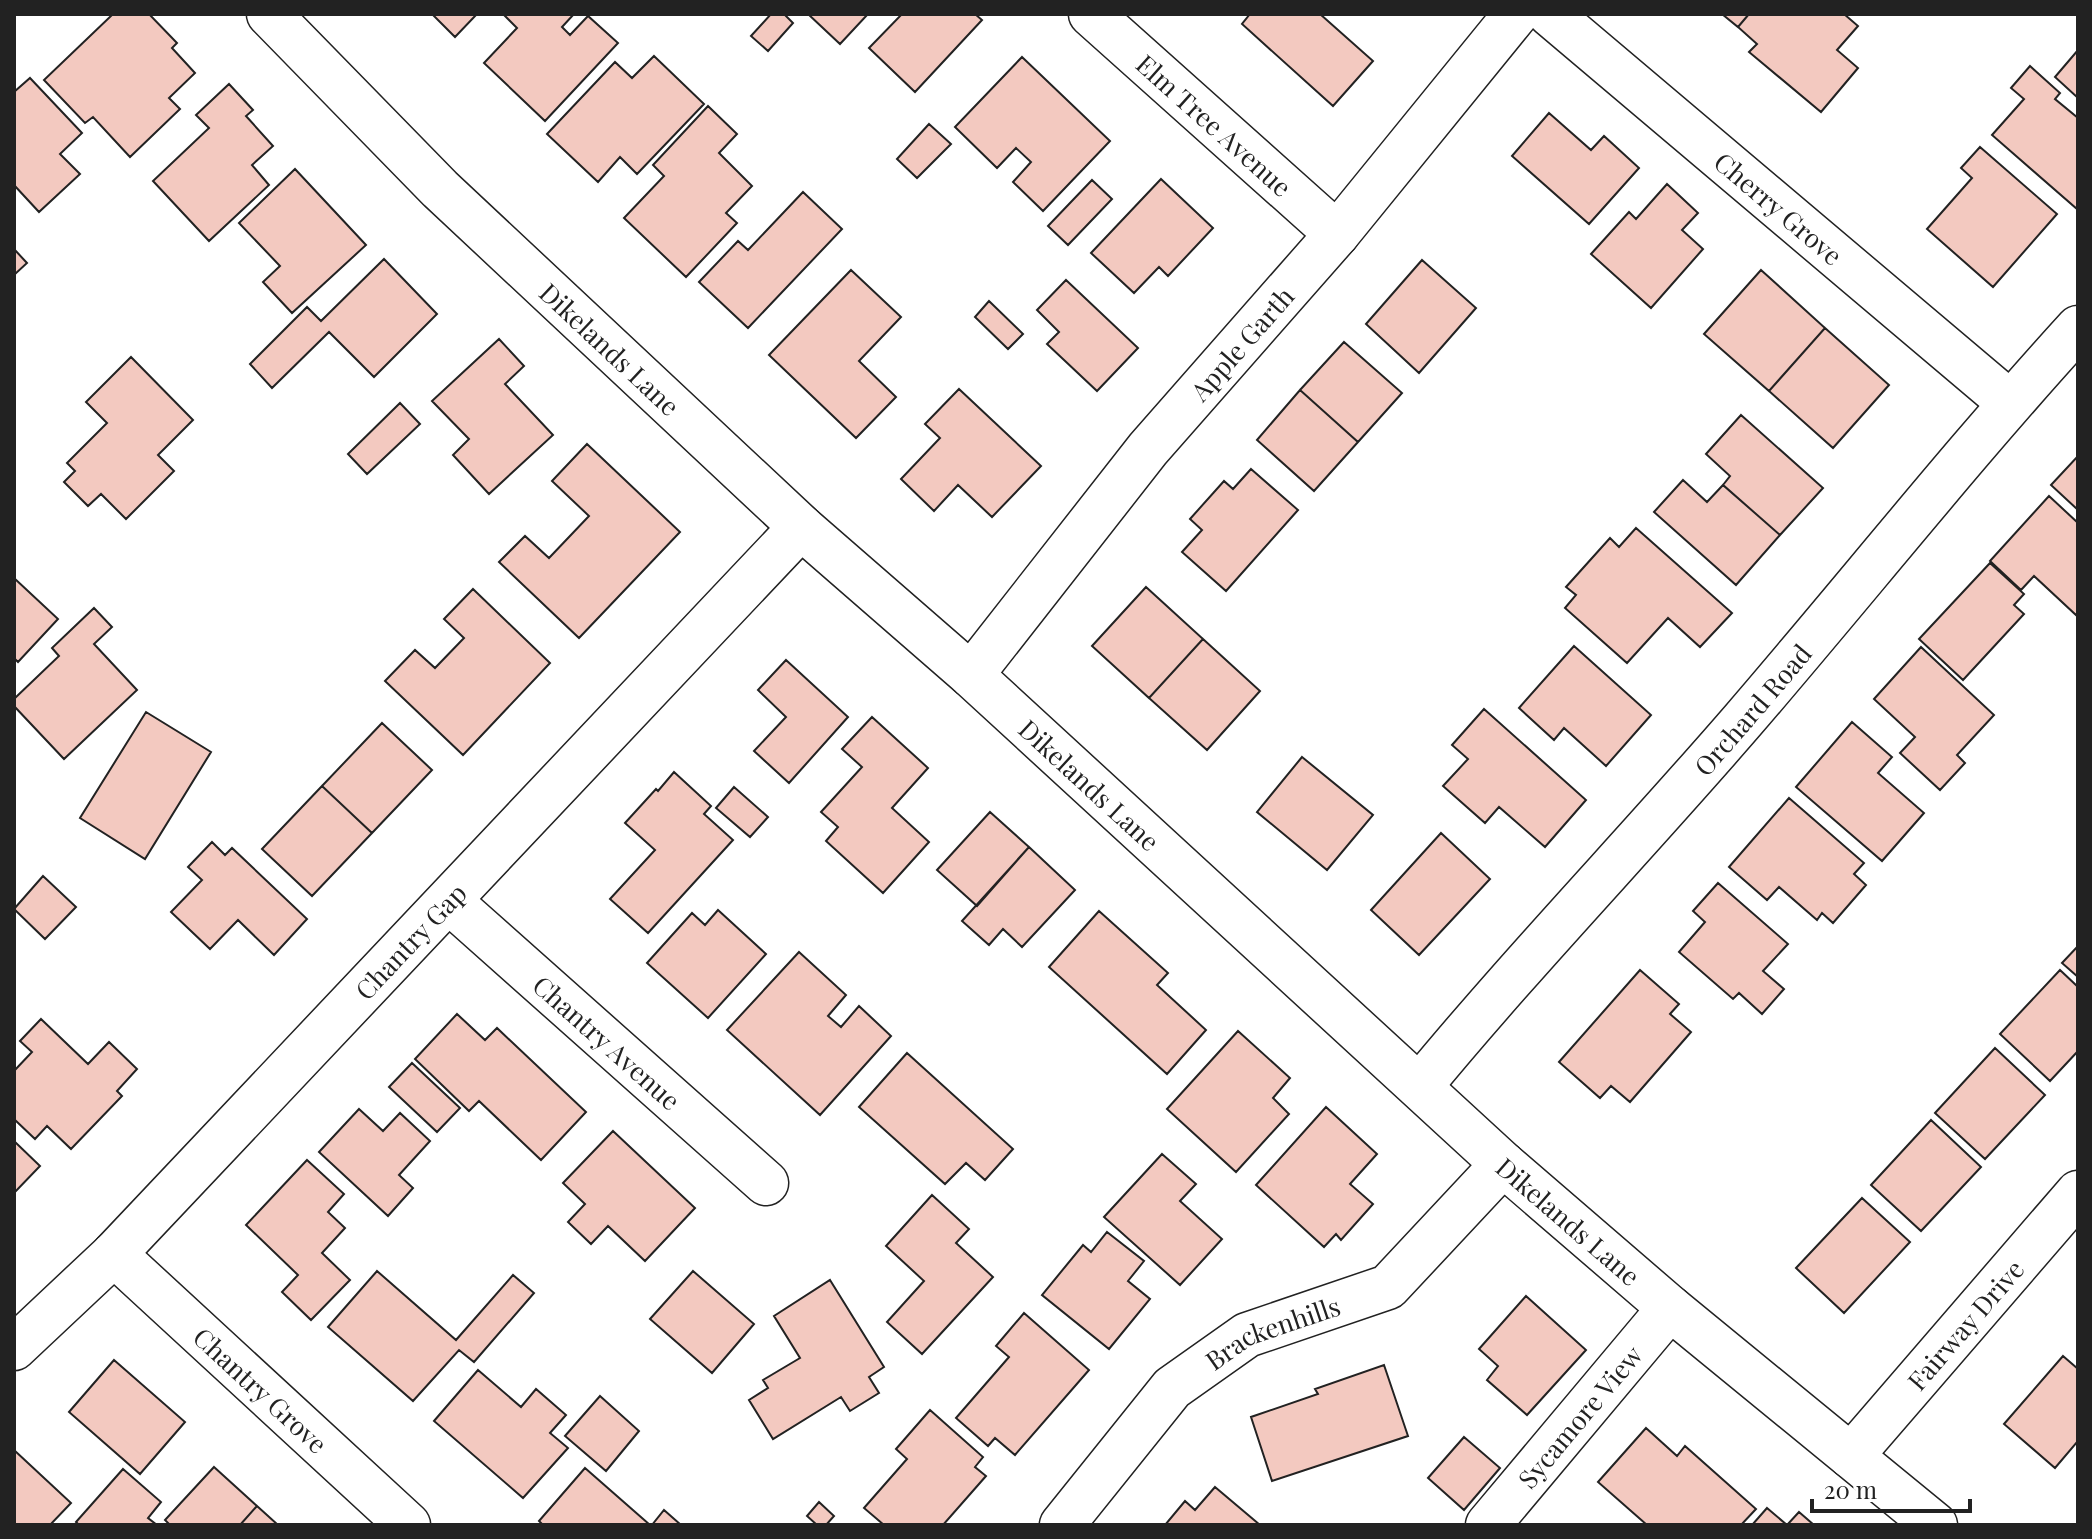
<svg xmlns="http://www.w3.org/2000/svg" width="2092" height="1539" font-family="'Playfair Display',serif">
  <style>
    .building { fill: #f3c9c0; stroke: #222; stroke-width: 2 }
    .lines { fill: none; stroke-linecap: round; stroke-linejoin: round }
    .minor-casing { stroke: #222; stroke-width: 47 }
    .minor { stroke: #fff; stroke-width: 44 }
    .labels { text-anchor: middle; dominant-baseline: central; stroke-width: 6; stroke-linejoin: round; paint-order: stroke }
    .street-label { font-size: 26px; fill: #222; stroke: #fff }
  </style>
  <rect width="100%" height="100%" fill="#fff"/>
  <path class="building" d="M113 14H149L177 43 172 48 195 73 169 98 180 109 130 157 93 117 85 123 44 80Z
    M432 14H477L455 37Z
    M503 14H574L562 27 570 35 588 16 618 43 545 121 484 63 517 28Z
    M771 14H784L793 23 768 51 751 36Z
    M808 14H868L840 44Z
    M902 14H975L982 20 915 92 869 48Z
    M1250 14H1320L1373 61 1333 106 1242 24Z
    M1722 14H1749L1738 27Z
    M1749 14H1844L1858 26 1837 50 1858 68 1821 112 1749 52 1757 44 1738 27Z
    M2078 50V98L2055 77Z
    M654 56 704 104 637 174 620 157 598 182 547 134 615 62 632 78Z
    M1022 57 1110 141 1043 211 1013 182 1031 162 1016 148 997 168 955 127Z
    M2030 66 2060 93 2055 99 2078 118 2077 209 1992 135 2024 99 2011 88Z
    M30 78 82 133 60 154 80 174 39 212 14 185V92Z
    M229 84 253 110 246 116 273 146 252 165 269 185 209 241 153 181 209 128 196 115Z
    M708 106 737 134 719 153 752 186 726 213 737 223 686 277 624 218 664 176 653 165Z
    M1549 113 1591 150 1604 136 1639 168 1589 224 1512 156Z
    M929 124 951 144 917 178 897 159Z
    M1980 147 2057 214 1993 287 1927 229 1972 178 1961 168Z
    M295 169 366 245 292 313 263 282 280 266 239 223Z
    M1161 179 1213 228 1168 276 1159 267 1134 293 1091 253Z
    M1092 180 1112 199 1068 245 1048 226Z
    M1667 184 1698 213 1682 230 1703 249 1651 308 1591 254 1629 212 1636 219Z
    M803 192 842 229 748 328 699 282 738 241 748 250Z
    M14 249 27 263 14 275Z
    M384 259 437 314 374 377 329 332 272 388 250 364 307 307 321 321Z
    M1422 260 1476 308 1419 373 1366 324Z
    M851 270 901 317 859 361 896 397 856 438 769 355Z
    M1761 270 1825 328 1769 391 1704 334Z
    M1066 280 1138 348 1097 391 1047 344 1059 332 1037 310Z
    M989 301 1023 334 1008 349 975 317Z
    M1825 328 1889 385 1833 448 1769 391Z
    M499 339 524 366 505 384 553 435 489 494 453 455 469 439 432 401Z
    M1344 342 1402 393 1358 442 1300 390Z
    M131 357 193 420 158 455 174 471 126 519 101 494 88 506 64 482 75 471 67 463 107 423 86 402Z
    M959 389 1041 466 992 517 958 485 934 511 901 479 940 438 925 424Z
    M1300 390 1358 442 1314 491 1257 440Z
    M400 403 420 424 367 474 348 454Z
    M1741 415 1823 488 1780 535 1723 485 1730 476 1706 454Z
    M587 444 680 532 579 638 499 562 525 536 549 558 589 516 552 481Z
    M2078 456V510L2051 485Z
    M1251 469 1298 510 1226 591 1182 552 1202 530 1190 519 1224 481 1233 489Z
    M1683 480 1707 502 1723 485 1780 535 1736 585 1654 512Z
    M2049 496 2078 523V613L2076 615 2034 576 2021 590 1990 561Z
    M1636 528 1732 613 1700 647 1668 618 1627 663 1565 608 1576 595 1566 587 1610 538 1619 547Z
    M1990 563 2024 594 2014 605 2024 614 1963 680 1919 639Z
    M14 578 58 619 18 662 14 658Z
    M1146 587 1203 639 1149 698 1092 646Z
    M473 589 550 663 463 755 385 681 415 650 435 668 464 638 444 619Z
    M94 608 112 627 94 644 137 690 64 759 14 706V699L59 656 52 648Z
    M1203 639 1260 691 1207 750 1149 698Z
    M1574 646 1651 715 1606 766 1564 728 1554 740 1519 708Z
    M1921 647 1994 715 1957 755 1965 763 1940 790 1900 753 1915 737 1874 699Z
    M786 660 848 717 789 783 754 751 786 717 758 690Z
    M1484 709 1586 800 1545 847 1499 807 1485 823 1443 786 1468 759 1452 745Z
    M146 712 211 752 145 859 80 818Z
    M872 717 928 768 892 808 929 842 883 893 826 841 838 827 821 812 862 767 842 749Z
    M1852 722 1892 757 1878 773 1924 813 1882 861 1796 787Z
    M382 723 432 770 372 833 322 786Z
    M1302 757 1373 815 1327 870 1257 812Z
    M674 772 711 806 704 814 733 840 648 933 610 899 655 850 625 823 656 789 658 791Z
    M322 786 372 833 312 896 262 849Z
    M734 787 768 817 750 837 716 808Z
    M1789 798 1864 863 1854 874 1866 885 1833 923 1822 913 1817 920 1779 887 1767 900 1729 867Z
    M990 812 1029 847 977 906 937 870Z
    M1441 833 1490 879 1419 955 1371 910Z
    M212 842 225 855 232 848 307 919 274 955 238 920 210 949 171 912 202 880 188 867Z
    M1029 847 1075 890 1022 947 1003 929 989 945 962 921Z
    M43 876 76 907 45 939 14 909Z
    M1718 883 1788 944 1763 971 1784 989 1762 1014 1739 993 1733 999 1679 952 1705 922 1693 911Z
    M718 910 766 954 708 1018 647 963 692 913 705 925Z
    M1099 911 1168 973 1157 985 1206 1030 1167 1074 1049 967Z
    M2078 946V977L2062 963Z
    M799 952 846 995 828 1016 841 1027 859 1006 891 1036 820 1115 727 1030Z
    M1640 970 1679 1004 1670 1014 1691 1032 1630 1102 1611 1086 1600 1098 1559 1062Z
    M2060 970 2078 987V1051L2050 1081 2000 1034Z
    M457 1014 485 1040 497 1028 586 1112 541 1160 479 1101 469 1111 415 1059Z
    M41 1019 88 1064 109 1042 137 1069 117 1091 122 1096 71 1149 47 1126 35 1139 14 1119V1071L32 1052 20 1041Z
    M1238 1031 1290 1078 1273 1098 1289 1114 1236 1172 1167 1109Z
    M1995 1048 2045 1095 1985 1159 1935 1113Z
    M907 1053 1013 1149 985 1180 966 1163 945 1184 859 1107Z
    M412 1063 460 1108 437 1132 389 1087Z
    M1326 1107 1377 1154 1350 1184 1373 1204 1341 1240 1336 1234 1324 1247 1256 1185Z
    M359 1109 383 1131 400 1113 430 1141 399 1175 413 1188 388 1216 319 1152Z
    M1931 1120 1981 1167 1921 1231 1871 1185Z
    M613 1131 695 1208 645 1261 608 1226 591 1244 568 1222 585 1204 563 1183Z
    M14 1141 40 1166 14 1193Z
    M1162 1154 1196 1184 1180 1201 1222 1239 1180 1285 1104 1217Z
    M307 1160 344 1194 328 1212 345 1228 322 1253 350 1280 311 1320 282 1292 298 1275 246 1225Z
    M932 1195 969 1229 956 1243 993 1277 922 1354 887 1322 924 1281 886 1246Z
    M1862 1198 1910 1242 1844 1313 1796 1268Z
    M1107 1232 1144 1261 1128 1281 1150 1299 1109 1349 1042 1295 1083 1245 1091 1252Z
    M377 1271 456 1340 513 1275 534 1293 474 1362 459 1350 413 1401 328 1327Z
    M693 1271 754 1324 712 1373 650 1319Z
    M830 1280 884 1367 869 1377 879 1393 850 1411 841 1397 773 1439 749 1400 768 1388 763 1380 800 1358 774 1316Z
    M1526 1296 1586 1350 1527 1415 1487 1380 1498 1366 1479 1349Z
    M1024 1313 1089 1370 1015 1455 995 1438 988 1446 956 1418 1009 1357 996 1346Z
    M2063 1356 2078 1369V1441L2055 1468 2004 1424Z
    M114 1360 185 1422 140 1474 69 1412Z
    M1384 1365 1408 1436 1272 1481 1251 1417 1318 1394 1315 1389Z
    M478 1370 521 1407 536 1389 566 1415 550 1433 568 1448 523 1498 434 1421Z
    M600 1396 639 1431 606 1471 565 1436Z
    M930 1410 983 1457 975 1467 986 1476 943 1525H884L864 1508 907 1459 896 1449Z
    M1646 1428 1677 1456 1685 1446 1756 1509 1741 1525H1647L1598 1482Z
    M1464 1437 1500 1468 1464 1510 1428 1478Z
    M14 1450 71 1503 50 1525H14Z
    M214 1467 257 1506 240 1525H170L165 1520Z
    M585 1468 650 1525H543L539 1521Z
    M123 1469 161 1502 148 1518 157 1525H79L76 1522Z
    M1215 1487 1260 1525H1165L1185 1501 1195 1510Z
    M819 1502 834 1516 826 1525H817L807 1516Z
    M257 1506 278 1525H240Z
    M1767 1508 1787 1525H1752Z
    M664 1510 681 1525H652Z
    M1799 1512 1814 1525H1787Z"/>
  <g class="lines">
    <g class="minor-casing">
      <g id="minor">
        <path id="s1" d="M269 14 440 189 801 527 971 675 1503 1164 1670 1308 1935 1525"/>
        <path id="s2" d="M1091 14 1337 234"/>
        <path id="s3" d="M1550 14 2010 403"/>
        <path id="s4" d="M971 675 1148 449 1337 234 1516 14"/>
        <path id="s5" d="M449 901 766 1183"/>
        <path id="s6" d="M1420 1086C1524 960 1637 843 1744 719 1856 589 1962 455 2078 328"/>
        <path id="s7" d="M114 1254 408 1525"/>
        <path id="s8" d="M14 1348 114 1254 801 527"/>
        <path id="s9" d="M1851 1456 2078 1193"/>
        <path id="s10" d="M1062 1525 1172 1388 1247 1335 1388 1287 1503 1164"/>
        <path id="s11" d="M1488 1525 1670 1308"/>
      </g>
    </g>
    <use href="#minor" class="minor"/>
  </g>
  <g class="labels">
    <g class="street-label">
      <text stroke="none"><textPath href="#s2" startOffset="166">Elm Tree Avenue</textPath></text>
      <text stroke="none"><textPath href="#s3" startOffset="300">Cherry Grove</textPath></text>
      <text stroke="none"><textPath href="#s4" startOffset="428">Apple Garth</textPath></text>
      <text stroke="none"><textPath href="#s1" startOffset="478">Dikelands Lane</textPath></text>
      <text stroke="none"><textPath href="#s6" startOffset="502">Orchard Road</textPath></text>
      <text stroke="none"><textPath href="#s1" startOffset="1126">Dikelands Lane</textPath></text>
      <text stroke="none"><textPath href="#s8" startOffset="568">Chantry Gap</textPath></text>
      <text stroke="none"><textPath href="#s5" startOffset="212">Chantry Avenue</textPath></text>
      <text stroke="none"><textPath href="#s1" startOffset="1774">Dikelands Lane</textPath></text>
      <text stroke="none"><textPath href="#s9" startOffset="174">Fairway Drive</textPath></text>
      <text stroke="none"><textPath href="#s10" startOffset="292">Brackenhills</textPath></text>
      <text stroke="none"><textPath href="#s7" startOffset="200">Chantry Grove</textPath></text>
      <text stroke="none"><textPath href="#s11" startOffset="142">Sycamore View</textPath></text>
    </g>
  </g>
  <rect width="2092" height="1539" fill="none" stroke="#222222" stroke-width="32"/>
  <path d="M1812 1499v12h158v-12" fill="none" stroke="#222222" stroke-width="4"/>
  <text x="1824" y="1499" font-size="24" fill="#222222" stroke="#ffffff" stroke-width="6" paint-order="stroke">20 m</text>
</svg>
